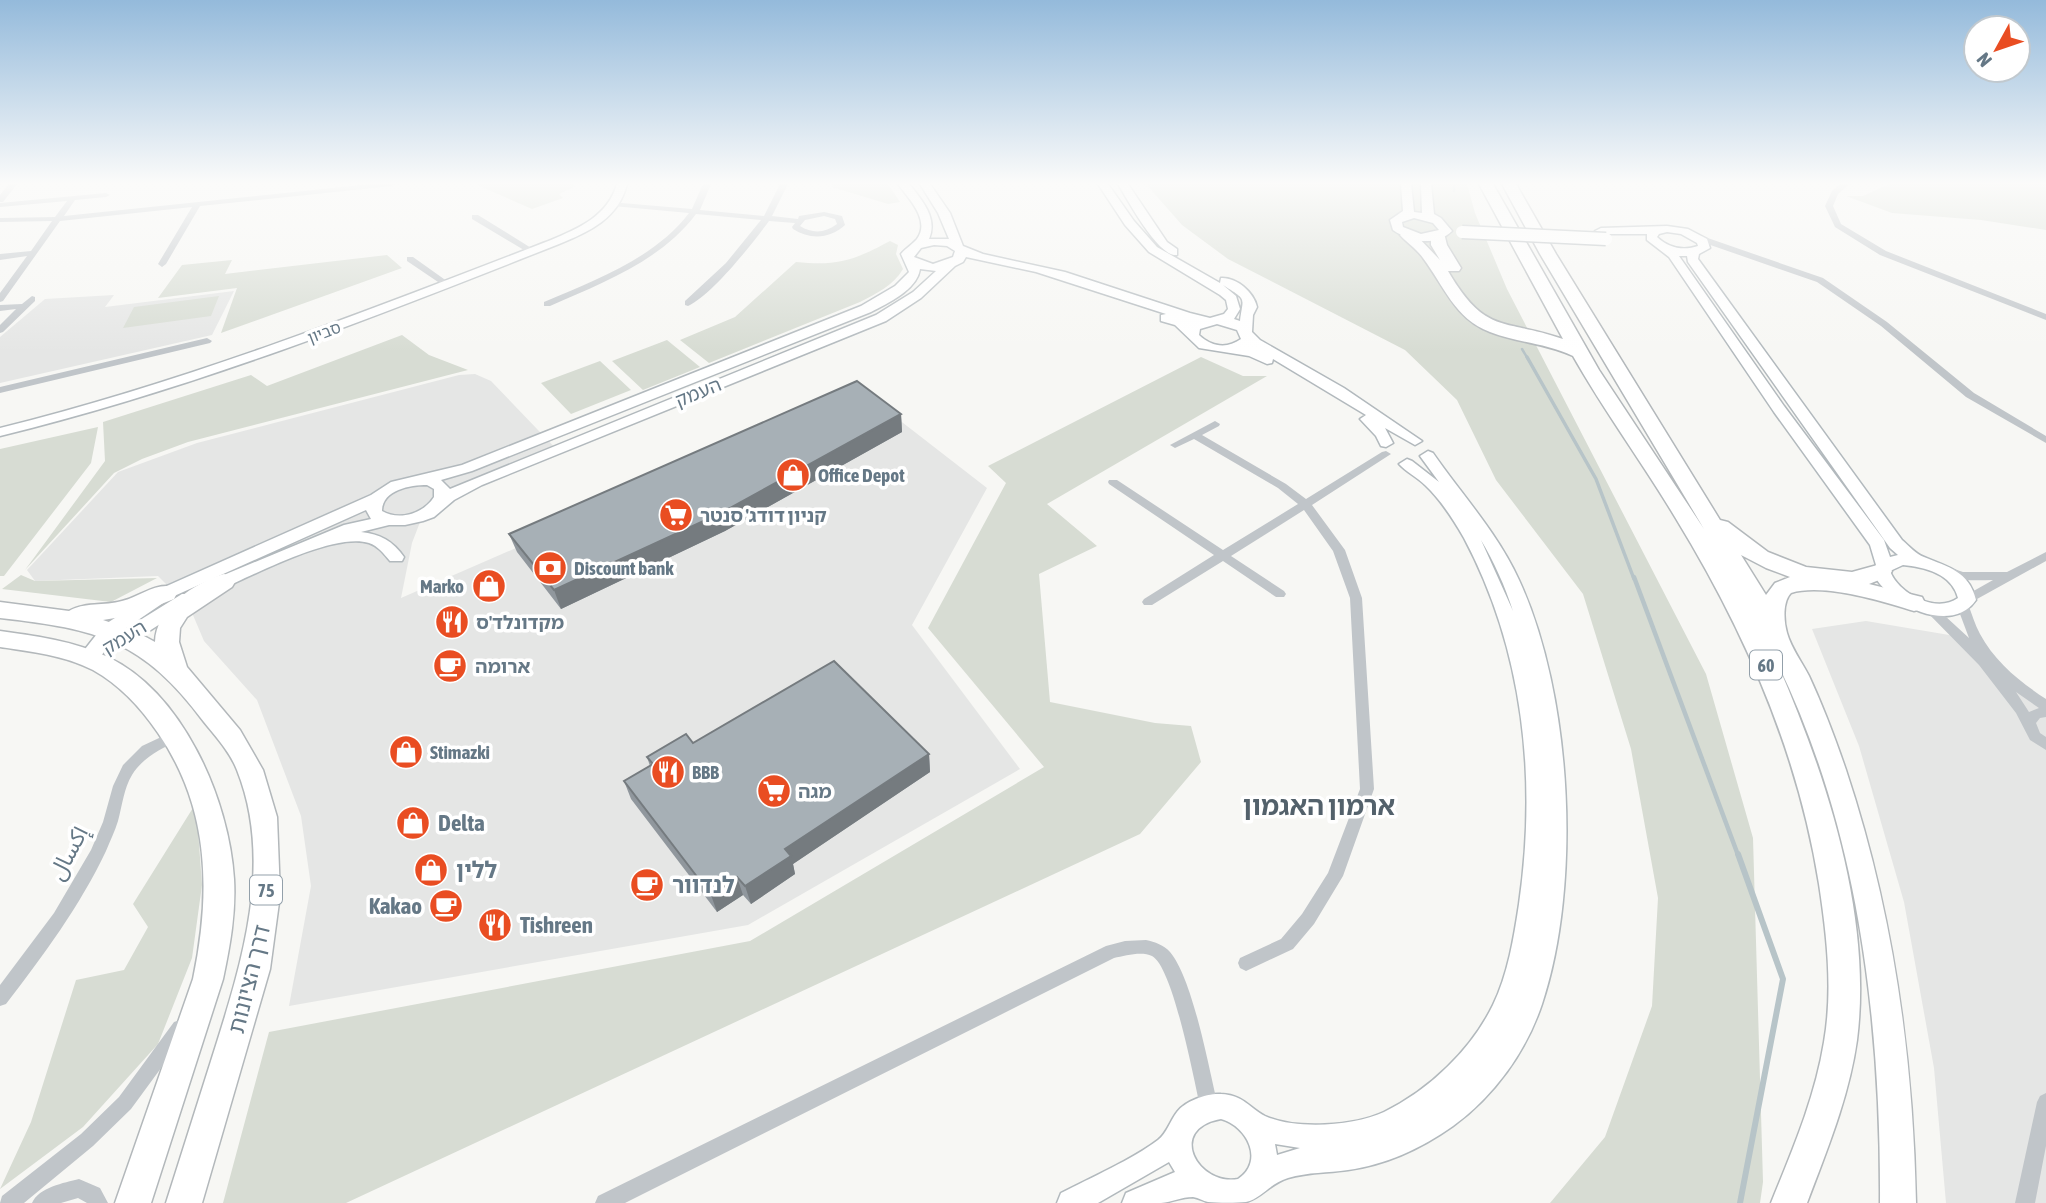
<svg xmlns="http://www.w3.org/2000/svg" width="2046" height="1203" font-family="'Asap Condensed','Noto Sans Arabic','Noto Sans Hebrew',sans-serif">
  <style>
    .built { fill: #e5e6e5 }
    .green { fill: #d7dcd3 }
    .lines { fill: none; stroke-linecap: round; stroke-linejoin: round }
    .stream-far3 { stroke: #b7c4c8; stroke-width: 2.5 }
    .stream-far2 { stroke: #b7c4c8; stroke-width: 3.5 }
    .stream-far1 { stroke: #b7c4c8; stroke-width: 4.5 }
    .stream { stroke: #b7c4c8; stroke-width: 6 }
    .secondary-casing { stroke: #b2b9bd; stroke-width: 3 }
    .highway-casing { stroke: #b3b8bb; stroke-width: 3 }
    .street { fill: #c0c5c9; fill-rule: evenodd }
    .secondary { fill: #fff; fill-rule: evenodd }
    .highway { fill: #fff; fill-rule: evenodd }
    .secondary-bridge-casing { stroke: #b2b9bd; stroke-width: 15; stroke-linecap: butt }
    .secondary-bridge { stroke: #fff; stroke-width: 12 }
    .wall { fill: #90979d }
    .shaded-wall { fill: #757b7f }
    .building { fill: #a7b0b6; stroke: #757b7f; stroke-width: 2 }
    .labels { text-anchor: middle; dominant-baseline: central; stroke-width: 7; stroke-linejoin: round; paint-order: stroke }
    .far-street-label { font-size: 16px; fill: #657886; stroke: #fff }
    .shield { fill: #fff; stroke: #93a0aa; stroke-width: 2 }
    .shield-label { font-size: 18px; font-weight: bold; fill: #657886 }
    .street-label { font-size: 19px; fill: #657886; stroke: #fff }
    .poi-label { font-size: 19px; font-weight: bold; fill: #657886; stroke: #fff; text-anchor: start }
    .near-poi-label { font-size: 23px; font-weight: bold; fill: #657886; stroke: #fff; text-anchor: start }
    .near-street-label { font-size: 23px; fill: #657886; stroke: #fff }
    .district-label { font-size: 26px; font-weight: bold; fill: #53616b; stroke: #fff }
  </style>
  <rect width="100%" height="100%" fill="#f7f7f4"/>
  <path class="built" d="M234 291 212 335 0 383V337L45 299 114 295 105 307Z
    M475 374 491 381 561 454 427 504 412 543 401 598 867 395 987 488 912 625 1020 769 748 925 289 1006 311 886 301 816 257 700 204 641 190 608 158 576 35 581 27 570 118 472 197 443 459 375Z
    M1866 621 1973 639 2033 694 2046 699V1203H1946L1934 1068 1904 902 1859 746 1812 629Z"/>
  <path class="green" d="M475 184H573L574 187 559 194 563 198 532 209Z
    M832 184H888L900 202 888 204 832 187Z
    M1146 184H1467L1475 213 1507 289 1706 674 1753 838 1763 1182 1760 1203H1550L1605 1137 1652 1006 1658 898 1631 749 1583 594 1496 480 1457 400 1405 350 1228 259 1182 225Z
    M1889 184H2046V230L1981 220 1892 213 1846 196H1863Z
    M890 241 898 245 896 254 903 269C893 286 877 293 860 302L709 363 680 340 735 317 796 262C837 266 853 261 890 241Z
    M387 255 402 268 221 333 237 288 158 298 182 265 232 260 225 274Z
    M219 296 211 316 123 328 134 307Z
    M402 335 429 355 468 370 188 442 142 459 114 473 25 570 105 461 103 422 251 375 267 386Z
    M667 340 700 367 643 390 612 361Z
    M1201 357 1243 376H1267L1047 504 1097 546 1039 574 1050 702 1155 723 1191 726 1201 762 1140 834 346 1203H223L269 1032 750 941 1044 767 928 628 1006 483 988 466Z
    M600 361 631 390 571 414 541 383Z
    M98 427 91 463 4 576H0V449Z
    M21 575 35 581 157 578 111 602 2 589Z
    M196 803 202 885 192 958 158 1044 83 1127 0 1189 31 1122 76 980 124 970 148 927 133 904Z"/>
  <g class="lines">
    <path class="stream-far3" d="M1454 184V191
      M1522 349 1528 359"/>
    <path class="stream-far2" d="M1527 357 1596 479 1634 579"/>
    <path class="stream-far1" d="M1634 577 1738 855"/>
    <path class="stream" d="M1738 854 1783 979 1740 1203"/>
    <g class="secondary-casing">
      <path id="secondary" d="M617 184H627C619 218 589 232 559 244 375 317 192 389 0 436V428C189 381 370 310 551 240 579 228 608 216 617 184Z
        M898 184H909C922 200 938 218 929 239H949L938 213 920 184H930L950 213 963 246 983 254 1065 272 1190 313 1210 318 1224 314 1228 309 1226 300 1220 295 1149 252 1125 225 1098 184H1108L1134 221 1157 247 1220 283 1221 278C1236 277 1254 292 1257 307L1253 315 1252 332 1260 340 1344 388 1422 441 1415 445 1385 428 1393 443 1386 447 1381 446 1376 436 1360 419 1366 415 1273 359 1272 363 1267 364 1249 356 1199 348 1175 325 1161 321V315L1166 314 1036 272 966 257 963 262 955 266 921 298 886 321 482 485 454 500 434 517 423 521 405 525H389L361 532C380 534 393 541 404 557L402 561H390C384 554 378 546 369 543 334 532 254 575 219 590L213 592 204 586 207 582 344 525 371 519 366 510 172 597 116 635 182 594H194L197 598 194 602 123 648 117 650 109 645 96 663H82L80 658 82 653 104 625 160 589 371 495 391 482 462 465 861 306 895 286 909 272 901 254C906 248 913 244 917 239 931 220 908 198 898 184ZM934 245 947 246 955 251 953 257 933 264 914 257 921 248ZM920 269 936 271 913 292 876 315 450 489 441 480 472 471 871 312C888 303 917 290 920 269ZM1223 285C1248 301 1243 296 1240 321L1234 319 1240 309 1236 296ZM1217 324 1237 330 1241 339C1227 349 1212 347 1199 335L1200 329ZM427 485 434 489V497C423 514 399 521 382 511 382 490 410 485 427 485Z
        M1118 184H1128L1167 242 1177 249V255C1158 257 1128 200 1118 184Z
        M1401 184H1411L1414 212 1422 213 1421 184H1431L1434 214 1441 218 1452 231C1436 247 1410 242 1393 230L1390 220 1403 211ZM1414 218 1433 223 1439 230 1421 234 1403 227 1402 222Z
        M1667 226 1688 229 1707 239 1710 248 1699 254 1698 259 1902 540C1909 546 1916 554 1924 557 1948 567 1969 571 1976 600 1952 636 1886 605 1872 571L1876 565 1870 545 1774 412 1669 257 1647 240V234H1601L1595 231 1601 228ZM1667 232 1681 234 1697 243 1698 246C1683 251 1669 248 1657 237L1659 234ZM1679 256H1687L1688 262 1890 548 1898 555 1890 557 1884 540 1784 406ZM1903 565C1925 567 1952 574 1958 598 1936 614 1898 593 1890 571Z
        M1428 451 1433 453C1462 495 1497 532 1519 580 1572 695 1582 884 1542 1004 1526 1052 1494 1096 1453 1126 1422 1148 1385 1165 1348 1170 1328 1173 1308 1172 1288 1178 1269 1184 1262 1198 1246 1202 1237 1203 1218 1203 1208 1202 1203 1201 1199 1198 1193 1197 1181 1197 1172 1202 1161 1203 1148 1203 1135 1203 1122 1203L1126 1193 1175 1172 1169 1162 1098 1203H1057L1061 1193C1090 1178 1133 1159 1158 1140 1167 1133 1170 1121 1177 1112 1185 1101 1207 1093 1221 1094 1244 1095 1249 1108 1265 1116 1296 1130 1354 1126 1384 1112 1429 1090 1471 1050 1493 1005 1508 974 1514 937 1519 904 1537 779 1524 651 1464 538 1453 519 1441 500 1425 485 1417 477 1406 472 1399 464L1407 459 1412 461 1439 482 1420 456ZM1481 540C1494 562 1505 586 1513 611ZM1221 1119C1247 1126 1265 1161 1238 1179 1198 1186 1166 1129 1221 1119ZM1275 1144 1300 1148 1277 1155Z"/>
    </g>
    <g class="highway-casing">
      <path id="highway" d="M1479 184H1493L1599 370 1704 529 1540 254 1502 184H1516L1556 254 1720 520 1728 522 1768 552 1806 567 1852 572 1881 564 1889 566 1892 571 1889 576 1869 584 1922 597 1925 603 1922 609 1914 611C1881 601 1824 583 1791 593 1782 602 1784 623 1787 633 1791 648 1802 662 1809 676 1823 706 1835 738 1846 770 1893 911 1913 1054 1916 1203H1880C1881 1018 1858 826 1775 658 1825 772 1873 914 1857 1040 1849 1097 1827 1150 1807 1203H1771C1792 1151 1815 1098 1824 1042 1833 991 1827 936 1819 884 1798 752 1745 631 1675 517 1642 462 1604 411 1573 356 1546 343 1518 343 1490 332 1455 319 1444 286 1423 258 1417 249 1407 243 1400 235L1403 232H1413L1440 260 1431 245V236L1439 231 1444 233 1447 245 1461 268 1459 271H1448C1486 336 1503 318 1563 339ZM1741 555 1766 568 1790 577 1775 583 1766 595Z
        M224 574 232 577 235 582 232 587 187 617 180 628 179 642 187 667 240 730 263 770 277 817 280 895 270 969 202 1203H166C181 1156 196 1108 211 1061 240 969 275 865 237 770 230 752 216 737 204 722 143 640 98 629 0 618V602L69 611C83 602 105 606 122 601 139 597 156 582 174 587L177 593 174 599 133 615 103 620 133 630 155 642C156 608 194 583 224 574Z
        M0 631C37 636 74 641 108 657 183 693 229 799 234 879 236 913 230 946 223 979L151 1203H115L193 979C211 893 210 808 158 733 141 708 120 685 93 670 64 655 32 652 0 647Z"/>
    </g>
    <path class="street" d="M9 184H17L3 202H0V195Z
      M370 184H396L392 186 200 206 166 264 162 267 158 264 192 207 60 221 3 301 0 302V293L27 256 0 260V254L31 251 52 221 0 222V218L55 217 67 201 0 207V203L106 193 110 195 106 197 75 200 64 216Z
      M703 184H711L700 210 764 216 780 184H788L772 216 798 219 799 216 824 212 842 216 845 225C830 239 810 240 793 229L792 227 795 223 769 221C752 244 713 294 688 306L685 305V301L726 263 761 220 696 214C661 261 602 283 550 306H544V302C595 280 654 259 689 213L613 206H610V202L692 209ZM824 216 835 219 837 224C825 233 813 234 800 226L805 220Z
      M1840 184H1849L1838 194 1833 206 1841 224 1886 251 2046 314V320L1880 255 1835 227 1825 206 1832 191Z
      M472 215H478L536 251 529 253 472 219Z
      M1696 236H1702L1823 278 1887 322 1974 393 2046 436V443L1966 397 1881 326 1817 282 1696 240Z
      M407 257H413L451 284 444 286 407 261Z
      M32 296 35 297V301L3 332 0 333V325L16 309 0 311V305L22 304Z
      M207 338 212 341 210 343 0 393V387Z
      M1215 421 1220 424 1219 426 1202 435 1286 484 1306 499 1382 452 1386 451 1391 454 1312 505 1345 550 1362 598 1374 789 1343 876 1314 924 1293 949 1246 971 1240 968 1238 963 1240 958 1281 939 1302 914 1328 873 1360 789 1350 598 1333 551 1304 510 1231 556 1284 591 1286 594 1284 597H1276L1223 561 1152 605H1144L1142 602 1144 599 1214 555 1109 484 1108 482 1109 480H1117L1223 550 1298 504 1278 488 1194 439 1175 448 1170 445Z
      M2046 552V561L1968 604C1972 614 1975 625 1980 634 1995 662 2020 682 2046 699V717L2040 718 2036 723 2040 733 2046 737V750L2030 740 2016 713 1979 665 1922 607 1928 603 1932 604 1969 638 1957 606 1962 602 1963 597 1993 580C1976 580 1956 583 1942 571L1944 568 1948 567 1963 572H2007ZM2016 692 2039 708 2029 712Z
      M174 731 179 732 181 736 179 740C161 749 143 757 132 775 124 788 122 806 118 821 115 831 110 841 106 851 80 906 43 956 6 1004L0 1006V985L54 913 91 850 103 822 113 786 123 765 142 746Z
      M1146 940C1155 942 1164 945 1170 952 1193 979 1209 1069 1218 1106L1215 1112 1209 1115 1203 1112 1200 1106C1194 1080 1173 967 1152 956 1141 951 1125 956 1114 958L625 1203H595L598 1196 1106 946 1125 941Z
      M180 1020 186 1022 189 1028 186 1034 131 1109 93 1146 24 1203H0L2 1196 81 1134 119 1097 174 1022Z
      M2046 1093V1146L2035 1203H2015L2037 1102 2040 1096Z
      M79 1179 100 1188 108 1203H87L78 1198 61 1203H32C39 1187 64 1183 79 1179Z"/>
    <use href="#secondary" class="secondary"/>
    <use href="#highway" class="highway"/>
    <g class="secondary-bridge-casing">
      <path id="secondary-bridge" d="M1462 232 1606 239"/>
    </g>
    <use href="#secondary-bridge" class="secondary-bridge"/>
  </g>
  <path class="wall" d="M901 414 902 432 725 531 561 609 517 552 509 534Z
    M693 743 929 754 930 772 793 864 795 874 751 904 743 895 717 912 631 799 624 781 650 766 647 757Z"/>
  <path class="shaded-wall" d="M901 414 902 432 725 531 561 609 554 590Z
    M929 754 930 772 793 864 795 874 751 904 745 886 785 849Z
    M737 877 743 895 717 912 711 895Z"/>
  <path class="building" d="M857 381 901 414 721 513 554 590 509 534Z
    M834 661 929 754 785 849 791 856 745 886 737 877 711 895 624 781 653 764 647 757 686 734 693 743Z"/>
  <linearGradient id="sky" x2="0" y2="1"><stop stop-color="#94badb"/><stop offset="0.52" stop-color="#fbfbfa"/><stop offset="1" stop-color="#fbfbfa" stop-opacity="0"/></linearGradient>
  <rect width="2046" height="352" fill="url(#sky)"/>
  <defs>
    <g id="shop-disc" transform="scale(1.75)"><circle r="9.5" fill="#e94d22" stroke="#fff"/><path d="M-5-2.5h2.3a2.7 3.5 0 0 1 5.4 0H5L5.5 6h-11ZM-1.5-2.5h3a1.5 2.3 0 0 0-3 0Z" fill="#fff"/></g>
    <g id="supermarket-disc" transform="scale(1.75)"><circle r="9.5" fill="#e94d22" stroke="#fff"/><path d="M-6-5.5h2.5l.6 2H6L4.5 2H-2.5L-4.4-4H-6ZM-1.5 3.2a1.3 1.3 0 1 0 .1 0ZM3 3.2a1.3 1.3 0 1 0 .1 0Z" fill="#fff"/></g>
    <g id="bank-disc" transform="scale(1.75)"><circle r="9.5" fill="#e94d22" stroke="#fff"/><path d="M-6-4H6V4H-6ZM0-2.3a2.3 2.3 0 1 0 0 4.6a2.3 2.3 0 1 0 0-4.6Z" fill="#fff"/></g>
    <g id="restaurant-disc" transform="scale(1.75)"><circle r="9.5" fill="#e94d22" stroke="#fff"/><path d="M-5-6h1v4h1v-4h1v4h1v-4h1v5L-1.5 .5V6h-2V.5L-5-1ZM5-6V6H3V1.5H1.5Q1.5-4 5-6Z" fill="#fff"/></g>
    <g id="cafe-disc" transform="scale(1.75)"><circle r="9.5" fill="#e94d22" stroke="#fff"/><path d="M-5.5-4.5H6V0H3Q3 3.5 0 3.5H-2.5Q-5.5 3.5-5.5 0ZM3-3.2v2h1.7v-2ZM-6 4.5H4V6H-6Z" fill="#fff"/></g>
  </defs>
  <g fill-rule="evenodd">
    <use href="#shop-disc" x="793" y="475"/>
    <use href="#supermarket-disc" x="676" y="515"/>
    <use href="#bank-disc" x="550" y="568"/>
    <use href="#shop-disc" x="489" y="586"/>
    <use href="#restaurant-disc" x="452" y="622"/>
    <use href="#cafe-disc" x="450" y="666"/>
    <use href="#shop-disc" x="406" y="752"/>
    <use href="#restaurant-disc" x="668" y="772"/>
    <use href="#supermarket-disc" x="774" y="791"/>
    <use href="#shop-disc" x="413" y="823"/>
    <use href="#shop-disc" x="431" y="870"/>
    <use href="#cafe-disc" x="647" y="885"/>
    <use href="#cafe-disc" x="446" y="906"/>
    <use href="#restaurant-disc" x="495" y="925"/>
  </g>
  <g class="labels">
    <g class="far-street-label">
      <text transform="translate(324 332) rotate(-21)">סביון</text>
    </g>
    <g class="shield">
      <rect x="1750" y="650.5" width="32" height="29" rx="5"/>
      <rect x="250" y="875.5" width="32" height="29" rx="5"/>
    </g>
    <g class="shield-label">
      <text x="1766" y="665">60</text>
      <text x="266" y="890">75</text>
    </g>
    <g class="street-label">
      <text transform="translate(698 392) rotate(-22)">העמק</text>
      <text transform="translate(124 637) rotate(-31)">העמק</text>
    </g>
    <g class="poi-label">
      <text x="818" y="475">Office Depot</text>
      <text x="700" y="515">קניון דודג' סנטר</text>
      <text x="574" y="568">Discount bank</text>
      <text x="464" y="586" text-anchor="end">Marko</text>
      <text x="476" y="622">מקדונלד'ס</text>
      <text x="475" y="666">ארומה</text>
      <text x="430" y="752">Stimazki</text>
      <text x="692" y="772">BBB</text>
      <text x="798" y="791">מגה</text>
    </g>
    <g class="near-poi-label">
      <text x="438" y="823">Delta</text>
      <text x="456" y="870">ללין</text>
      <text x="672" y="885">לנדוור</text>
      <text x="422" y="906" text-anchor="end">Kakao</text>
      <text x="520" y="925">Tishreen</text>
    </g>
    <g class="near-street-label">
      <text transform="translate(68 853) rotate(-62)">إكسال</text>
      <text transform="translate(249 979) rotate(-76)">דרך הציונות</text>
    </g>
    <g class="district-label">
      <text x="1319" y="806">ארמון האגמון</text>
    </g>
  </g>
  <g transform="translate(1997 49) rotate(230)"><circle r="33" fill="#ffffff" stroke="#c1c9cf" stroke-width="2"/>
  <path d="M0-5L12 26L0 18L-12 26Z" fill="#e94d22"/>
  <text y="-10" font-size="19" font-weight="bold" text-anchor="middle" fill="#657886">N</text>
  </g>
</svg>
